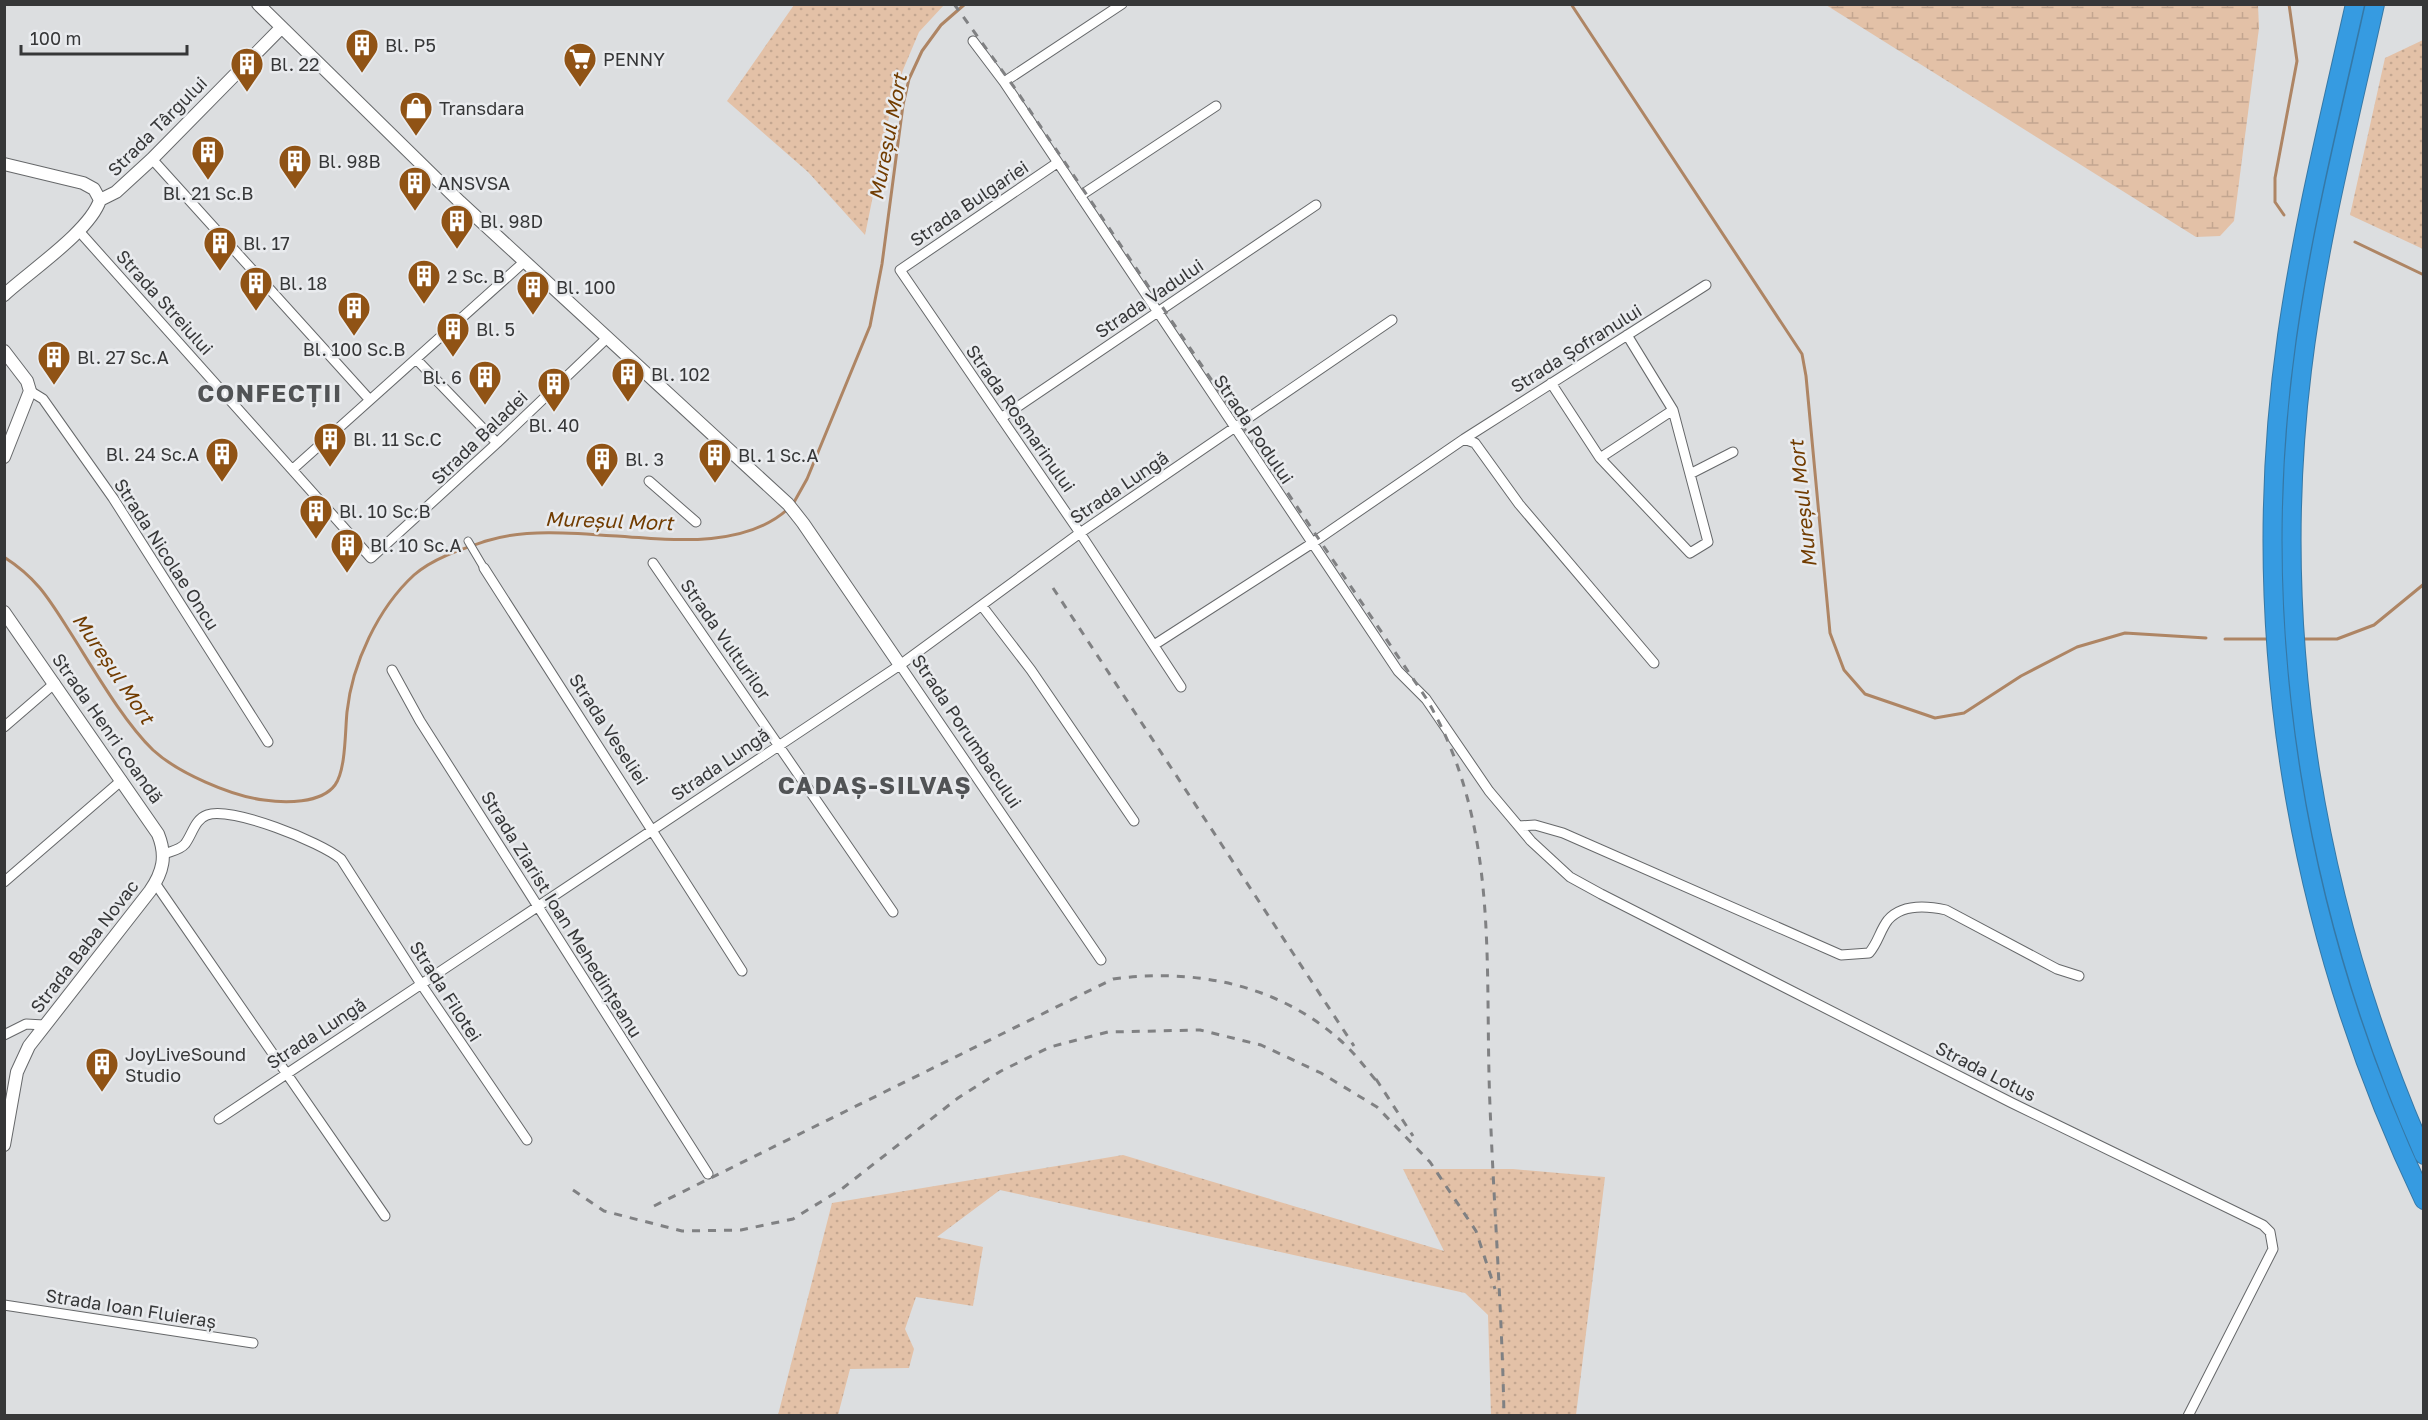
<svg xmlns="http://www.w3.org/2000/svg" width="2428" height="1420" font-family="'Golos Text',sans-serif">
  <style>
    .green { fill: url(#green-dots) }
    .wetland { fill: url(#wetland-marsh) }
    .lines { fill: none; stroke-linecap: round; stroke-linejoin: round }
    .stream { stroke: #ae8564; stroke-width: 3 }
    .pedestrian-casing { stroke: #66686a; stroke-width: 9 }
    .minor-casing { stroke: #66686a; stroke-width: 11 }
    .tertiary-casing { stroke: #66686a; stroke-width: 14 }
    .motorway-casing { stroke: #3678a6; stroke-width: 20 }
    .pedestrian { stroke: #fff; stroke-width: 7 }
    .minor { stroke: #fff; stroke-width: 9 }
    .tertiary { stroke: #fff; stroke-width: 12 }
    .motorway { stroke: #369be1; stroke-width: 18 }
    .rail { stroke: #808183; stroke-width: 3; stroke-dasharray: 8 8; stroke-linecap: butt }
    .labels { text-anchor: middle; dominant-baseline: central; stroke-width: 5; stroke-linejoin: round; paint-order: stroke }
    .poi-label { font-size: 18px; fill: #363738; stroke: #e9ebee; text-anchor: start }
    .street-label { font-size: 18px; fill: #363738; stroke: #e9ebee }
    .water-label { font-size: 20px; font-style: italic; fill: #713c00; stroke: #e9ebee }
    .district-label { font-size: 24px; font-weight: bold; letter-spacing: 1.5px; fill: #515355; stroke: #e9ebee }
  </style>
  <defs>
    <pattern id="green-dots" width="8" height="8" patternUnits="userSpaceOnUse" patternTransform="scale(1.5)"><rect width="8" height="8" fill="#e3c1a7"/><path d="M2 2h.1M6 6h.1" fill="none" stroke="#c3a690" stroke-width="1.8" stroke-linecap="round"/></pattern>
    <pattern id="wetland-marsh" width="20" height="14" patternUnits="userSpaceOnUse" patternTransform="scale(1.5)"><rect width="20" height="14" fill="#e3c1a7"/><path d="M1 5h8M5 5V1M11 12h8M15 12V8" fill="none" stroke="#c3a690"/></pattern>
  </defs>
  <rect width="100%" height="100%" fill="#dcdee0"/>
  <path class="green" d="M794 5H944L919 32 903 70 890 112 865 235 808 172 727 101Z
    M2423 40V249L2350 215 2385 58Z
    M1123 1155 1444 1251 1403 1169H1513L1605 1177 1576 1415H1491L1488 1315 1465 1293 1000 1190 937 1237 983 1247 973 1306 916 1297 905 1329 914 1349 909 1368 850 1369 838 1415H778L832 1203Z"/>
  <path class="wetland" d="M1826 5H2258L2259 28 2234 221 2220 236 2196 237Z"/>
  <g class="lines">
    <path class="stream" d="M1571 4 1802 354 1806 376 1830 633 1844 670 1865 694 1935 718 1964 713 2021 676 2077 647 2125 633 2206 638
      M2284 215 2275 202V178L2297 61 2289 4
      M2355 242 2424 275
      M793 504 807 479 870 326 882 264 903 105 909 79 922 51 941 25 965 4
      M4 557C38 579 49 599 70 632 93 668 123 721 153 750 178 773 231 796 264 800 284 803 321 804 335 785 346 770 345 731 347 712 352 664 378 608 414 575 433 558 462 549 486 541 576 512 717 573 788 509
      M2225 639H2272
      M2302 639H2337L2374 625 2424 584"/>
    <g class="pedestrian-casing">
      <path id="pedestrian" d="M468 541 484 568"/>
    </g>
    <g class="minor-casing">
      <path id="minor" d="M973 41 1004 82 1398 671 1426 699 1489 791 1531 841 1570 877 1601 894 2012 1103 2263 1225 2270 1232 2273 1249 2188 1416
        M1004 82 1122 4
        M152 159 369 399
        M1057 163 900 270 1080 533 1181 687
        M1080 196 1216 106
        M78 230 371 558 497 443 607 338
        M416 359 497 443
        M1551 383 1600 458 1673 410 1627 335
        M30 391 43 399 113 498 268 742
        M1001 418 1316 205
        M1464 439 1475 443 1519 504 1654 663
        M1600 458 1690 553 1708 542 1673 410
        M293 469 524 262
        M1690 474 1733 452
        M649 481 696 522
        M653 563 893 912
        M484 568 742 971
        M982 606 1031 670 1134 821
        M1154 645 1311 544 1464 439 1706 285
        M900 665 1101 960
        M392 670 420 721 708 1174
        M4 727 55 683
        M1519 826 1535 825 1563 833 1841 955 1869 953C1878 943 1880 930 1888 920 1902 904 1928 906 1946 910L2057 969 2079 976
        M164 854C171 851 180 850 185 844 192 835 195 819 207 815 231 806 321 842 341 859L421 984 527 1140
        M4 882 122 780
        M155 883 385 1216
        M4 1035 26 1024 44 1025
        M219 1119 900 665 1080 533 1392 320
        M4 1305 253 1343"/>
    </g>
    <g class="tertiary-casing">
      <path id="tertiary" d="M258 4 460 202 788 504 803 523 900 665
        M4 164 83 183 94 189 100 200
        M100 200 116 192 152 159 281 28
        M4 295C30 271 90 231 100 200
        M4 351 27 381 30 391 4 457
        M4 612 158 834C167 856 163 872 150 891L29 1046 17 1072 4 1145"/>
    </g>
    <g class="motorway-casing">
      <path id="motorway" d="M2355 4C2330 115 2303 224 2287 336 2245 631 2296 932 2424 1200
        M2375 4C2348 126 2317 246 2302 370 2269 638 2316 909 2424 1155"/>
    </g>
    <use href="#pedestrian" class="pedestrian"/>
    <use href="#minor" class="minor"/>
    <use href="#tertiary" class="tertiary"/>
    <use href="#motorway" class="motorway"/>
    <path class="rail" d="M954 4 1014 87 1426 698C1501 826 1484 965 1490 1106 1494 1209 1502 1312 1504 1416
      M1053 588 1354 1046
      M1376 1079 1413 1136
      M573 1190 604 1211 682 1231 741 1230 793 1219 843 1188 958 1098 1001 1071 1050 1047 1108 1032 1200 1030 1261 1045 1321 1073 1377 1107 1430 1162 1476 1231 1495 1289
      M654 1206 1113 979C1194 968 1277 984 1340 1040 1354 1052 1367 1070 1379 1084"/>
  </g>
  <defs>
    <g id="building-pin" transform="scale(1.725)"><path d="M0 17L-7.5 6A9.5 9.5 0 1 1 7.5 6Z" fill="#905315" stroke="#e9ebee"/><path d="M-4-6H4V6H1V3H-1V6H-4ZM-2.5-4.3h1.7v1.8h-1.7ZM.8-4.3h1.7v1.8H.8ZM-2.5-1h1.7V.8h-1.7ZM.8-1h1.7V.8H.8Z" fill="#fff"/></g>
    <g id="supermarket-pin" transform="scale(1.725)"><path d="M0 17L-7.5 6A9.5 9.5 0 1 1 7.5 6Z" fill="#905315" stroke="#e9ebee"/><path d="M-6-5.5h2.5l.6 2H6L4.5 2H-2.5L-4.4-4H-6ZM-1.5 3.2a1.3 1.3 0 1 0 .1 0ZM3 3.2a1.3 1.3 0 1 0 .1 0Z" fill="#fff"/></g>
    <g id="shop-pin" transform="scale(1.725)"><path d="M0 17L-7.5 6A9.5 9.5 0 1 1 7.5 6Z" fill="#905315" stroke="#e9ebee"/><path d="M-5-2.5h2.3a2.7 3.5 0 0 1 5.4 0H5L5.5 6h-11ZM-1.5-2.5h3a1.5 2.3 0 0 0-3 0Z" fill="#fff"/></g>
  </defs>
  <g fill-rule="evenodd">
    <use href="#building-pin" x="362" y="45"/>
    <use href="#supermarket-pin" x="580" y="59"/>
    <use href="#building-pin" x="247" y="64"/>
    <use href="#shop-pin" x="416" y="108"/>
    <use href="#building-pin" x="208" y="152"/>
    <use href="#building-pin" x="295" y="161"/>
    <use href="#building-pin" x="415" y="183"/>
    <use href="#building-pin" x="457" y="221"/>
    <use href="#building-pin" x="220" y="243"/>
    <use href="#building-pin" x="424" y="276"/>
    <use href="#building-pin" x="256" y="283"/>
    <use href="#building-pin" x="533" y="287"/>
    <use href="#building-pin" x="354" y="308"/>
    <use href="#building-pin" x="453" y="329"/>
    <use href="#building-pin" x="54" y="357"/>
    <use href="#building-pin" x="628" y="374"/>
    <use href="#building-pin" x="485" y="377"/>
    <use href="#building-pin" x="554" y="384"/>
    <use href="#building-pin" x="330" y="439"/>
    <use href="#building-pin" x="222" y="454"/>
    <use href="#building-pin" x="715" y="455"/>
    <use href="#building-pin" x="602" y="459"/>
    <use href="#building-pin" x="316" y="511"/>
    <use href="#building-pin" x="347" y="545"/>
    <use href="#building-pin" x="102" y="1064"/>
  </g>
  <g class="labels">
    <g class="poi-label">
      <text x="385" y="45">Bl. P5</text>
      <text x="603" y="59">PENNY</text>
      <text x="270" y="64">Bl. 22</text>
      <text x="439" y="108">Transdara</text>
      <text x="318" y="161">Bl. 98B</text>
      <text x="438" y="183">ANSVSA</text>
      <text x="208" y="193" text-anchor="middle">Bl. 21 Sc.B</text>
      <text x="480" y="221">Bl. 98D</text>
      <text x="243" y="243">Bl. 17</text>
      <text x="447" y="276">2 Sc. B</text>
      <text x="279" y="283">Bl. 18</text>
      <text x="556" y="287">Bl. 100</text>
      <text x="476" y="329">Bl. 5</text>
      <text x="354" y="349" text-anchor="middle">Bl. 100 Sc.B</text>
      <text x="77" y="357">Bl. 27 Sc.A</text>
      <text x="651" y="374">Bl. 102</text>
      <text x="462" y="377" text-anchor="end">Bl. 6</text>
      <text x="554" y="425" text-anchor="middle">Bl. 40</text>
      <text x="353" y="439">Bl. 11 Sc.C</text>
      <text x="199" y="454" text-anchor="end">Bl. 24 Sc.A</text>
      <text x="738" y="455">Bl. 1 Sc.A</text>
      <text x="625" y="459">Bl. 3</text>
      <text x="339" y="511">Bl. 10 Sc.B</text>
      <text x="370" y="545">Bl. 10 Sc.A</text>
      <text x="125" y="1054">JoyLiveSound<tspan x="125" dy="21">Studio</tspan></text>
    </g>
    <g class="street-label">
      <text transform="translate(157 126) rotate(-45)">Strada Târgului</text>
      <text transform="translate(969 203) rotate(-34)">Strada Bulgariei</text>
      <text transform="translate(1149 298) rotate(-34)">Strada Vadului</text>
      <text transform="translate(165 302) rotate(48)">Strada Streiului</text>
      <text transform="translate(1576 348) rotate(-32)">Strada Șofranului</text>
      <text transform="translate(1021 418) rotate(55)">Strada Rosmarinului</text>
      <text transform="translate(1254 429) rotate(56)">Strada Podului</text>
      <text transform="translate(479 437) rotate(-44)">Strada Baladei</text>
      <text transform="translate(1119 487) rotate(-34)">Strada Lungă</text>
      <text transform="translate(167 554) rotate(57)">Strada Nicolae Oncu</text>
      <text transform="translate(726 639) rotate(55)">Strada Vulturilor</text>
      <text transform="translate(108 728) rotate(55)">Strada Henri Coandă</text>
      <text transform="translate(609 729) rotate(57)">Strada Veseliei</text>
      <text transform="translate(967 731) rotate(56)">Strada Porumbacului</text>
      <text transform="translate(720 764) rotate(-34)">Strada Lungă</text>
      <text transform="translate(562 914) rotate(58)">Strada Ziarist Ioan Mehedințeanu</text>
      <text transform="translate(84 946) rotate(-52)">Strada Baba Novac</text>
      <text transform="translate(446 991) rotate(57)">Strada Filotei</text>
      <text transform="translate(316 1033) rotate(-33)">Strada Lungă</text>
      <text transform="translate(1986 1071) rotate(27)">Strada Lotus</text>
      <text transform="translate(131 1308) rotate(9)">Strada Ioan Fluieraș</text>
    </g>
    <g class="water-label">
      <text transform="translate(887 137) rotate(-79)">Mureșul Mort</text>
      <text transform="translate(1802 504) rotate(-96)">Mureșul Mort</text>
      <text transform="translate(609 520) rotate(2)">Mureșul Mort</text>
      <text transform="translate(114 668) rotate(56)">Mureșul Mort</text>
    </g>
    <g class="district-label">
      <text x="270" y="392">CONFECȚII</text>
      <text x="875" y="784">CADAȘ-SILVAȘ</text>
    </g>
  </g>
  <rect width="2428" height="1420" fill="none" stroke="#363738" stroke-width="12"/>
  <path d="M21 45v9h166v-9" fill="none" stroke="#363738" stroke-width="3"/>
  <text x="30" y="45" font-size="18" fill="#363738" stroke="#e9ebee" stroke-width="4.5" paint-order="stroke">100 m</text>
</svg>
